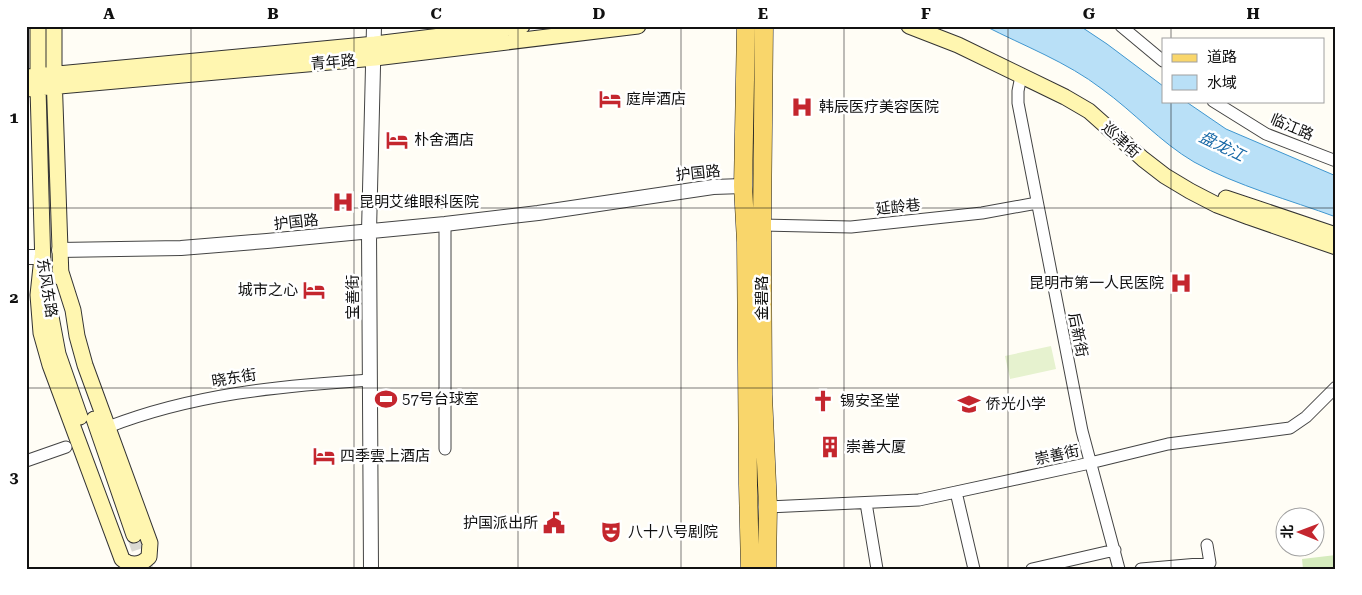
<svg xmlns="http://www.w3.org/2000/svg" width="1362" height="595" font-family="'Roboto Serif','Noto Sans SC',serif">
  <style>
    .green { fill: #d5ebbd }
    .pitch { fill: #e6f2cf }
    .water { fill: #b9e0f7; stroke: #3f96cf }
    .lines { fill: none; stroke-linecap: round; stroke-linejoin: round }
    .secondary-tunnel { stroke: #dbdad3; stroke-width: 15; stroke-dasharray: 15 8; stroke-linecap: butt }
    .minor-casing { stroke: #444; stroke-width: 13 }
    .tertiary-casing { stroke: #444; stroke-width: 16 }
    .secondary-casing { stroke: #333; stroke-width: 17 }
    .primary-casing { stroke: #222; stroke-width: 19 }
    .minor { stroke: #fff; stroke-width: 11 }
    .tertiary { stroke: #fff; stroke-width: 14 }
    .secondary { stroke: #fff6b0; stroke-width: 15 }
    .primary { stroke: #f9d66b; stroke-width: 18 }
    .grid { fill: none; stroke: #111; stroke-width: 1; stroke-opacity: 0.55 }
    .labels { text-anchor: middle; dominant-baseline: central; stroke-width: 5; stroke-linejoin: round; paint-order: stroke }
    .street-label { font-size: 15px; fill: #111; stroke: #fff }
    .poi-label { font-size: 15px; fill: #111; stroke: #fff; text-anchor: start }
    .water-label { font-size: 16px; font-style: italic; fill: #1768a6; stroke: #fff }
    .neatline { fill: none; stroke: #111; stroke-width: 2 }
    .grid-label { font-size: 16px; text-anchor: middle; font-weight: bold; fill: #111 }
  </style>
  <rect width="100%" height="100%" fill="#fffdf5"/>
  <path class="green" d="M1336 555V569H1303L1302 559Z"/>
  <path class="pitch" d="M1051 346 1056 369 1010 379 1005 356Z"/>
  <path class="water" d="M985 26H1080L1107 44 1163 86V101H1185L1226 129 1336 176V217C1290 200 1237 186 1194 162 1160 142 1134 112 1102 89 1067 62 1024 46 985 26Z"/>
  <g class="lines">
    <path class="secondary-tunnel" d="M134 535 146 569"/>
    <g class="minor-casing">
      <path id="minor" d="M1121 26 1163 61
        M1021 76 1018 91V103L1082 431 1119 569
        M1213 101 1266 134 1336 161
        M445 224V449
        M762 225 851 227 982 213 1037 203
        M108 427C193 394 279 386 370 380
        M26 461 66 447
        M956 492 974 569
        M866 503 877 569
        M768 507 919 500 1090 463 1168 444 1290 428 1306 417 1336 387
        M1032 569 1115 550
        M1141 569 1210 563 1207 545"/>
    </g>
    <g class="tertiary-casing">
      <path id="tertiary" d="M59 250 181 248 267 241 445 224 538 213 713 187 743 186
        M26 257H42
        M371 569 369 231 374 26"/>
    </g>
    <g class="secondary-casing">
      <path id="secondary" d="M38 26V88L43 267
        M54 26V74L61 278
        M909 26 958 45 1065 97 1089 111 1143 159 1165 176 1190 191 1217 205 1249 217 1336 247
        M26 77 375 44 522 26
        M26 89 375 58 638 26
        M1226 198 1336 235
        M42 257 38 295 41 333 50 365 122 559C131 567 141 565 149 557L150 543 85 365 77 336 73 310 60 269
        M46 290 58 354 80 417
        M94 419 134 535"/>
    </g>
    <g class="primary-casing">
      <path id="primary" d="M746 26 743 186 746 242 748 485 750 569
        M764 26 762 225 763 395 768 507 767 569"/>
    </g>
    <use href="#minor" class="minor"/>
    <use href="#tertiary" class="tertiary"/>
    <use href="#secondary" class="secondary"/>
    <use href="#primary" class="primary"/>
  </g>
  <path class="grid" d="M191 26V569M354 26V569M518 26V569M681 26V569M844 26V569M1008 26V569M1171 26V39M1171 101V569M26 208H1336M26 388H1336"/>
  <defs>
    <g id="hotel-bare" transform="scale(1.725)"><path d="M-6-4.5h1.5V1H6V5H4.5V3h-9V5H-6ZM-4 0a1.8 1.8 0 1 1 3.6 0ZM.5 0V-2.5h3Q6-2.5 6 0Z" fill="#c4262e" stroke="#fff" stroke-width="2.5" paint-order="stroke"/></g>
    <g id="hospital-bare" transform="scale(1.725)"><path d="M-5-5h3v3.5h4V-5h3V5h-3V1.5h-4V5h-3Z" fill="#c4262e" stroke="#fff" stroke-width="2.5" paint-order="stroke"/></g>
    <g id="stadium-bare" transform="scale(1.725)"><path d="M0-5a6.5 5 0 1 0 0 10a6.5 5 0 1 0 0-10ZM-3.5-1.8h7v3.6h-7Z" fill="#c4262e" stroke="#fff" stroke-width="2.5" paint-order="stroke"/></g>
    <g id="church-bare" transform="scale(1.725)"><path d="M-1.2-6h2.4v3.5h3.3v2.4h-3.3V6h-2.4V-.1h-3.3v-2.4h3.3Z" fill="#c4262e" stroke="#fff" stroke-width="2.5" paint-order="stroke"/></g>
    <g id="school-bare" transform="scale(1.725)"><path d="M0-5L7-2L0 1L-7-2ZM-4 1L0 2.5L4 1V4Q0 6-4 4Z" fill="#c4262e" stroke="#fff" stroke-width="2.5" paint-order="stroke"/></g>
    <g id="building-bare" transform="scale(1.725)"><path d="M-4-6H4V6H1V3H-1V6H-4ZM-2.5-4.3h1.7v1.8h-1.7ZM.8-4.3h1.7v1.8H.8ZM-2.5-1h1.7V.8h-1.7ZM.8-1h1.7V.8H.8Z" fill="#c4262e" stroke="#fff" stroke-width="2.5" paint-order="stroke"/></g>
    <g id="civic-bare" transform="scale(1.725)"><path d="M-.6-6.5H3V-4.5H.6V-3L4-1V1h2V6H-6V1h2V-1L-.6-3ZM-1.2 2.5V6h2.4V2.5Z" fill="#c4262e" stroke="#fff" stroke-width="2.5" paint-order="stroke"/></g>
    <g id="theatre-bare" transform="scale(1.725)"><path d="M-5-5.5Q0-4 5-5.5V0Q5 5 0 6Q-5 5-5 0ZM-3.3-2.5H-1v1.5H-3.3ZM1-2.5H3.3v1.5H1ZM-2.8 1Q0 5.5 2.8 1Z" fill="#c4262e" stroke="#fff" stroke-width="2.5" paint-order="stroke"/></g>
  </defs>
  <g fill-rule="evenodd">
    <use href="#hotel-bare" x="610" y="99"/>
    <use href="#hospital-bare" x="802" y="107"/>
    <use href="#hotel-bare" x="397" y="140"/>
    <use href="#hospital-bare" x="343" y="202"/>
    <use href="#hospital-bare" x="1181" y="283"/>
    <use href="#hotel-bare" x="314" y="290"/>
    <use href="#stadium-bare" x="386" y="399"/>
    <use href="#church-bare" x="823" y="401"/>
    <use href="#school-bare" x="969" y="404"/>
    <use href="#building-bare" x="830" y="447"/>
    <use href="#hotel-bare" x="324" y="456"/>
    <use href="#civic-bare" x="554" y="523"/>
    <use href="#theatre-bare" x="611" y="532"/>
  </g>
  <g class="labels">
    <g class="street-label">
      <text transform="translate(333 62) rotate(-5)">青年路</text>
      <text transform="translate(1292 127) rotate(23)">临江路</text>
      <text transform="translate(1121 140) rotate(42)">巡津街</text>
      <text transform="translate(698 173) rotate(-6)">护国路</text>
      <text transform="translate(898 207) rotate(-6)">延龄巷</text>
      <text transform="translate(296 222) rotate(-6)">护国路</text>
      <text transform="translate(47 288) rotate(81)">东风东路</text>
      <text transform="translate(353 297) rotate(-90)">宝善街</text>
      <text transform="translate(762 298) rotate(-90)">金碧路</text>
      <text transform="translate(1078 335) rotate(79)">后新街</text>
      <text transform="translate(234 378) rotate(-9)">晓东街</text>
      <text transform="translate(1057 455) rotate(-12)">崇善街</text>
    </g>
    <g class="poi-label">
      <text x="626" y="99">庭岸酒店</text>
      <text x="819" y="107">韩辰医疗美容医院</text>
      <text x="414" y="140">朴舍酒店</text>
      <text x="359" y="202">昆明艾维眼科医院</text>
      <text x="1164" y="283" text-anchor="end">昆明市第一人民医院</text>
      <text x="298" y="290" text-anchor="end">城市之心</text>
      <text x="402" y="399">57号台球室</text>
      <text x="840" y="401">锡安圣堂</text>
      <text x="986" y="404">侨光小学</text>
      <text x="846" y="447">崇善大厦</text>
      <text x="340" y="456">四季雲上酒店</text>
      <text x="538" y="523" text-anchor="end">护国派出所</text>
      <text x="628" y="532">八十八号剧院</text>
    </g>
    <g class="water-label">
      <text transform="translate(1222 146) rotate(26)">盘龙江</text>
    </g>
  </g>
  <rect width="1362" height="595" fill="none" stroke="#ffffff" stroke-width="55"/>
  <rect x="1162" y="38" width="162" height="65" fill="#ffffff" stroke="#a0a0a0"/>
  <rect x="1172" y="54" width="25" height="8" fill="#f9d66b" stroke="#a0a0a0"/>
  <text x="1207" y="62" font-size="15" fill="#111111">道路</text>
  <rect x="1172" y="75" width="25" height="15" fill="#b9e0f7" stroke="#a0a0a0"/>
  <text x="1207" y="88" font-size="15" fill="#111111">水域</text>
  <g transform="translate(1300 532) rotate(271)"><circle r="24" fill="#ffffff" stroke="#a0a0a0"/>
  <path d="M0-4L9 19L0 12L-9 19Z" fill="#c4262e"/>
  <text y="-8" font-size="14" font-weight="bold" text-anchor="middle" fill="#111111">北</text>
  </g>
  <rect x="28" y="28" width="1306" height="540" class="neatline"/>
  <g class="grid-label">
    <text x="109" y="19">A</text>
    <text x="273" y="19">B</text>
    <text x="436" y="19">C</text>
    <text x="599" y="19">D</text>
    <text x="763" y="19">E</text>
    <text x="926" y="19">F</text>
    <text x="1089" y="19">G</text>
    <text x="1253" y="19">H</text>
    <text x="14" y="123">1</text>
    <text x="14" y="303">2</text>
    <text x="14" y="483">3</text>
  </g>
</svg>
